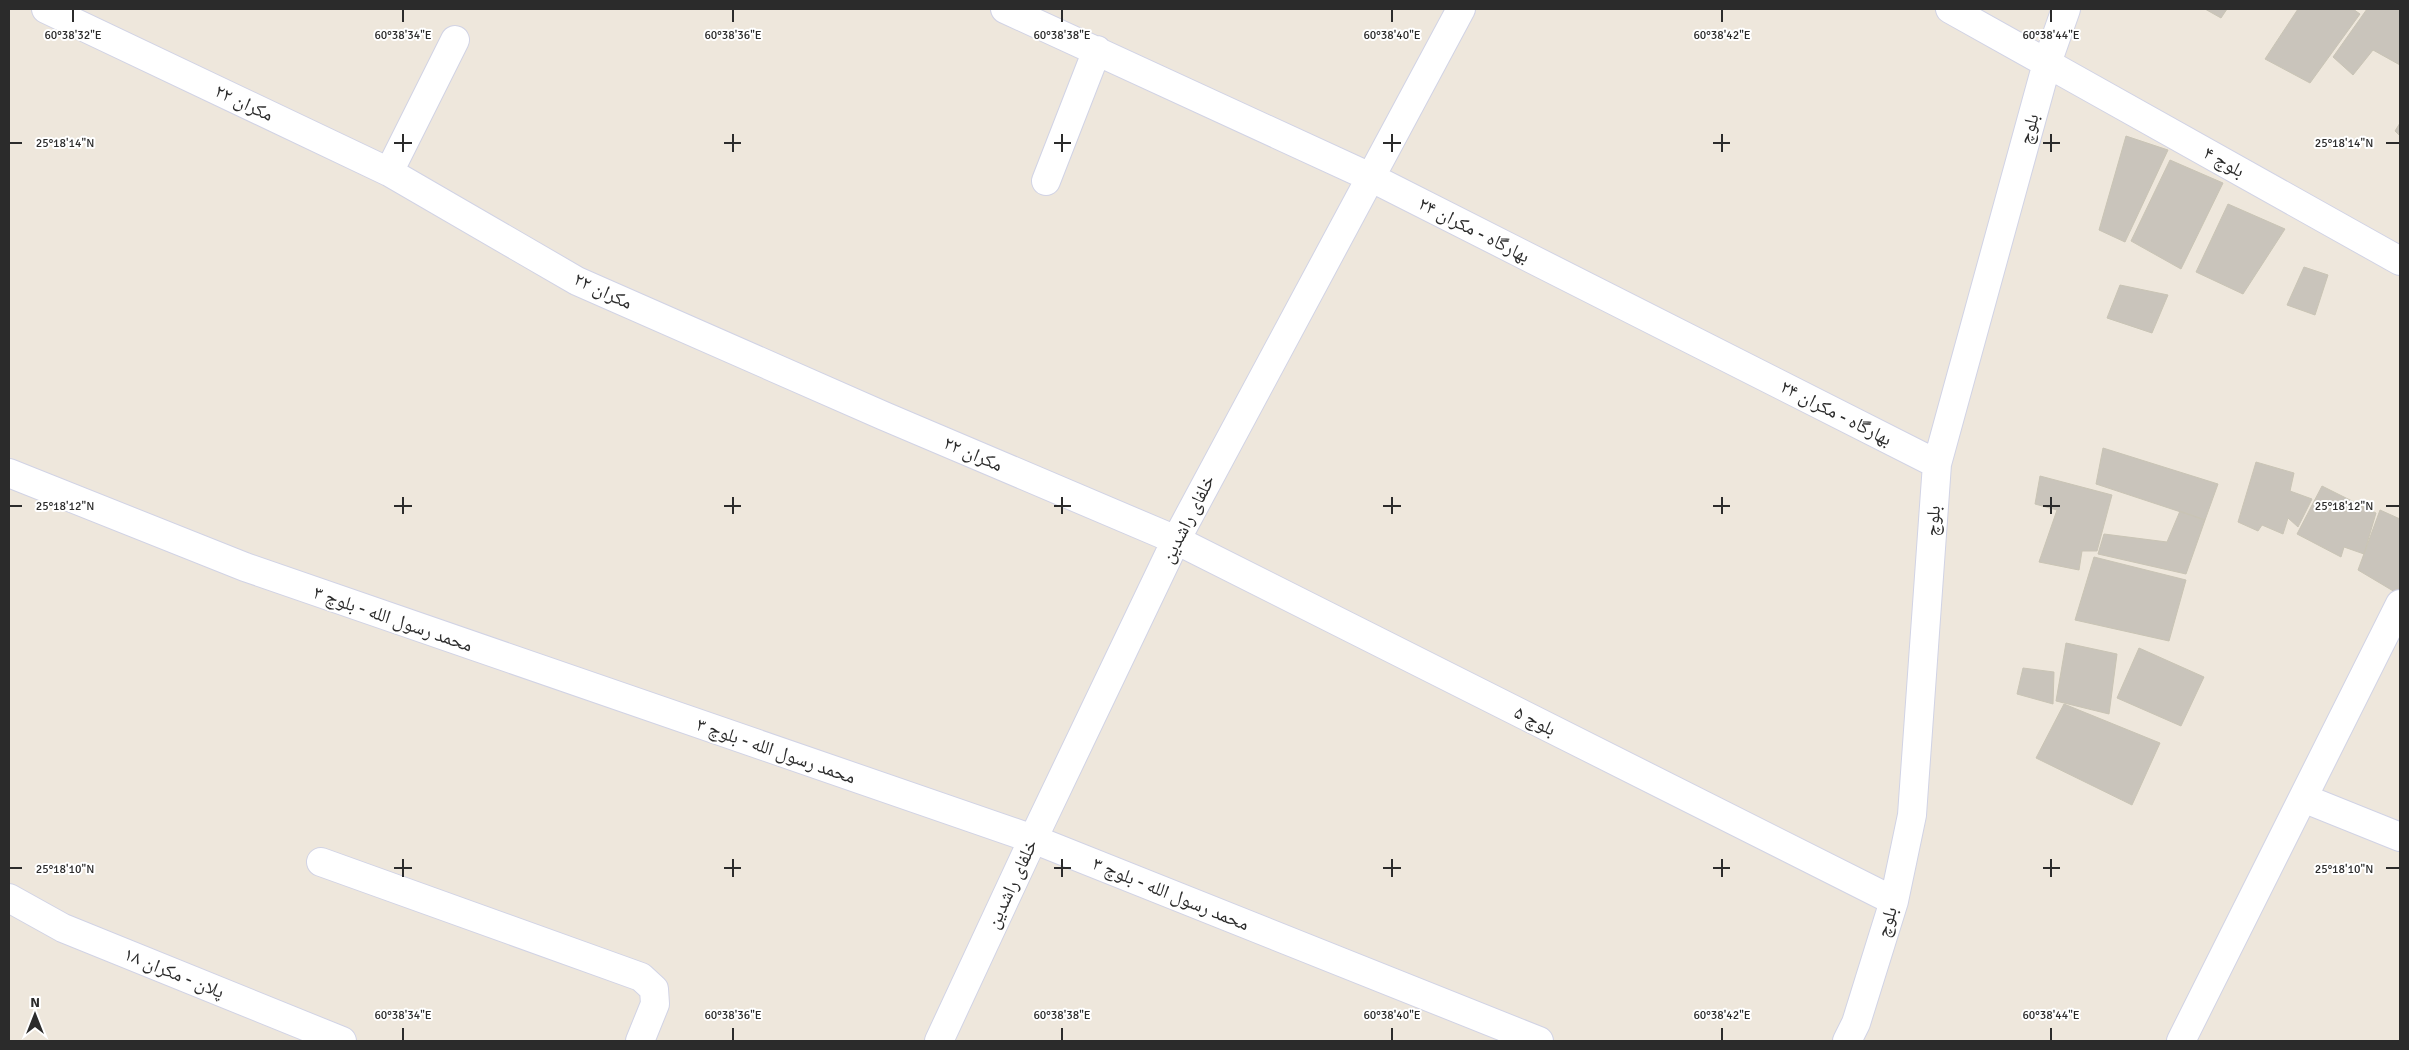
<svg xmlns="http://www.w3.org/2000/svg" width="2409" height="1050" font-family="Signika,'Noto Naskh Arabic',sans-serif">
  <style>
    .building { fill: #c9c4bb; stroke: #c9c4b5 }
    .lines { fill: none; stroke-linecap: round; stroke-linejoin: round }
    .minor-casing { stroke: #d1d3e5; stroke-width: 30 }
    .minor { stroke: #fff; stroke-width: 28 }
    .ticks { fill: none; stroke: #2b2b2b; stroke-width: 2 }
    .labels { text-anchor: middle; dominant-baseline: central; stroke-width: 4; stroke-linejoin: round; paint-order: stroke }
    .street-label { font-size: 19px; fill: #2b2b2b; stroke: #fff }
    .ticks-label { font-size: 12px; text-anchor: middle; fill: #2b2b2b; stroke: #fff; stroke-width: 4; stroke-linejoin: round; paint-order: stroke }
  </style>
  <rect width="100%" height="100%" fill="#eee7dc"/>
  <path class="building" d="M2205 9H2227L2221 18Z
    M2298 9H2353L2360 14 2310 83 2265 59Z
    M2367 9H2400V65L2373 50 2353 75 2333 57Z
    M2400 123V136L2395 131Z
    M2126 136 2168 150 2125 242 2099 230Z
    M2170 160 2223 183 2181 269 2131 241Z
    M2228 204 2285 229 2243 294 2196 272Z
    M2304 267 2328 275 2315 315 2287 305Z
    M2120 285 2168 295 2152 333 2107 318Z
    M2103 448 2218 484 2205 520 2096 484Z
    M2256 462 2294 473 2290 491 2312 499 2298 527 2288 518 2283 534 2262 525 2258 531 2238 522Z
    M2040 476 2112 495 2097 551H2082L2079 570 2039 562 2057 510 2035 504Z
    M2322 486 2376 513 2364 554 2344 547 2341 557 2297 534Z
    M2380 510 2400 519V595L2358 570Z
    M2180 511 2205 520 2186 574 2098 554 2104 534 2167 542Z
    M2094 557 2186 580 2169 641 2075 620Z
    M2066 643 2117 654 2109 714 2056 701Z
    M2139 648 2204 677 2181 726 2117 698Z
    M2023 668 2054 672 2053 704 2017 694Z
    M2064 704 2160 743 2132 805 2036 758Z"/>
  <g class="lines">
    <g class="minor-casing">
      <path id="minor" d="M46 9 389 172 577 281 884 416 1176 540 1894 901
        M1005 9 1370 177 1937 464
        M1950 9 2400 261
        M389 172 455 40
        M1046 181 1097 50
        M9 473 245 567 1033 839 1539 1041
        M2303 798 2400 837
        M321 862 641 977 654 989 655 1004 640 1041
        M9 898 63 928 342 1041
        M939 1041 1033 839 1176 540 1461 9
        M1847 1041 1856 1023 1894 901 1912 815 1937 464 2047 63 2066 9
        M2181 1041 2400 604"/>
    </g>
    <use href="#minor" class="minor"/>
  </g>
  <path class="ticks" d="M73 10V22M403 10V22M733 10V22M1062 10V22M1392 10V22M1722 10V22M2051 10V22M403 134V152M733 134V152M1062 134V152M1392 134V152M1722 134V152M2051 134V152M10 143H22M394 143H412M724 143H741M1054 143H1071M1383 143H1401M1713 143H1730M2043 143H2060M2386 143H2399M403 497V514M733 497V514M1062 497V514M1392 497V514M1722 497V514M2051 497V514M10 506H22M394 506H412M724 506H741M1054 506H1071M1383 506H1401M1713 506H1730M2043 506H2060M2386 506H2399M403 859V877M733 859V877M1062 859V877M1392 859V877M1722 859V877M2051 859V877M10 868H22M394 868H412M724 868H741M1054 868H1071M1383 868H1401M1713 868H1730M2043 868H2060M2386 868H2399M403 1028V1040M733 1028V1040M1062 1028V1040M1392 1028V1040M1722 1028V1040M2051 1028V1040"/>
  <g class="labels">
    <g class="street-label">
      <text transform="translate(244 103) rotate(25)">مکران ۲۲</text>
      <text transform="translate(2029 129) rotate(-75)">بلوچ</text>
      <text transform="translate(2224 162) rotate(29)">بلوچ ۴</text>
      <text transform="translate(1474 230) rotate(27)">بهارگاه - مکران ۲۴</text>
      <text transform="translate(603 291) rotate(25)">مکران ۲۲</text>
      <text transform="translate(1836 413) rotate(27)">بهارگاه - مکران ۲۴</text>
      <text transform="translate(973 454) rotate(23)">مکران ۲۲</text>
      <text transform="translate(1188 519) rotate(-63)">خلفای راشدین</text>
      <text transform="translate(1933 521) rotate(-86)">بلوچ</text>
      <text transform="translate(393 619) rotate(19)">محمد رسول الله - بلوچ ۳</text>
      <text transform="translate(1535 721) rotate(27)">بلوچ ۵</text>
      <text transform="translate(776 751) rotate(19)">محمد رسول الله - بلوچ ۳</text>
      <text transform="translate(1012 884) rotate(-65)">خلفای راشدین</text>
      <text transform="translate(1171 894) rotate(22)">محمد رسول الله - بلوچ ۳</text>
      <text transform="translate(1887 922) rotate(-73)">بلوچ</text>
      <text transform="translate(174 973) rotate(22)">پلان - مکران ۱۸</text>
    </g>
  </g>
  <g class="ticks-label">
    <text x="73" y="39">60°38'32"E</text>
    <text x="403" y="39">60°38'34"E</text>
    <text x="733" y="39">60°38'36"E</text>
    <text x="1062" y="39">60°38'38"E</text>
    <text x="1392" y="39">60°38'40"E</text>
    <text x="1722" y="39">60°38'42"E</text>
    <text x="2051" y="39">60°38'44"E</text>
    <text x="65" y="147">25°18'14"N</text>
    <text x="2344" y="147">25°18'14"N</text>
    <text x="65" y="510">25°18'12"N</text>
    <text x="2344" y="510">25°18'12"N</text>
    <text x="65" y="873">25°18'10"N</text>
    <text x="2344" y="873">25°18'10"N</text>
    <text x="403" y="1019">60°38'34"E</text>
    <text x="733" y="1019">60°38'36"E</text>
    <text x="1062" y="1019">60°38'38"E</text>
    <text x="1392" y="1019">60°38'40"E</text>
    <text x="1722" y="1019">60°38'42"E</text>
    <text x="2051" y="1019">60°38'44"E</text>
  </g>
  <rect width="2409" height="1050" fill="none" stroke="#2b2b2b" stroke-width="20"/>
  <g transform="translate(35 1015)" stroke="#ffffff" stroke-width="4" paint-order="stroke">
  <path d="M0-4L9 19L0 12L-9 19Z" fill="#2b2b2b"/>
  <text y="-8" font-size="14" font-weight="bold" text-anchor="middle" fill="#2b2b2b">N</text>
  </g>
</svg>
